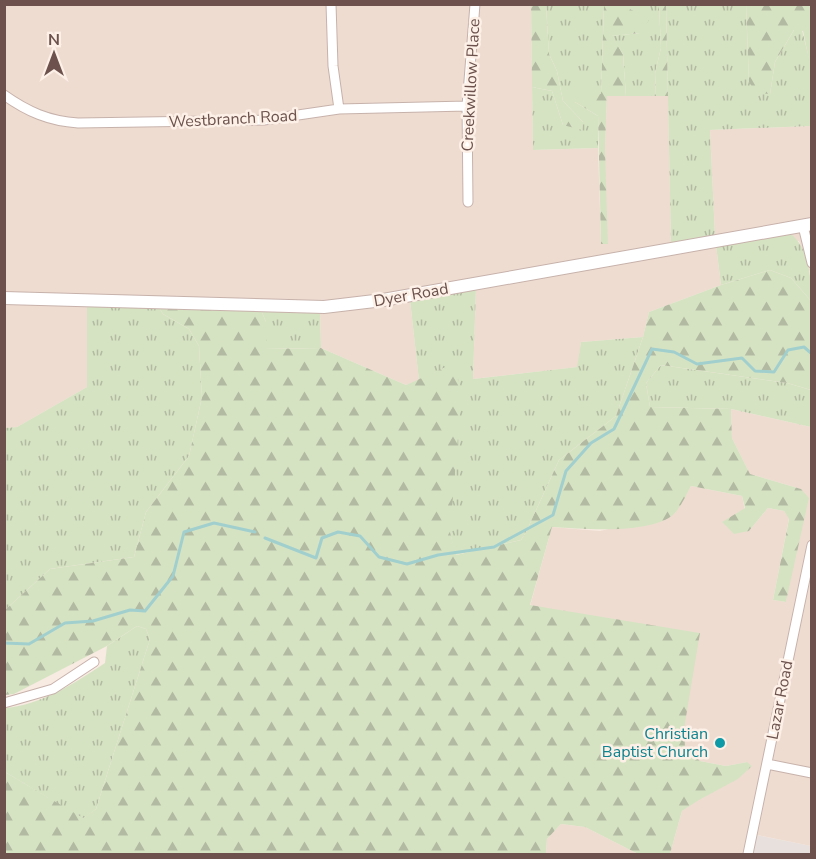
<svg xmlns="http://www.w3.org/2000/svg" width="816" height="859" font-family="'Nunito Sans',sans-serif">
  <style>
    .residential { fill: #efdcd1 }
    .industrial { fill: #e8e0dc }
    .grass { fill: url(#grass-tufts) }
    .forest { fill: url(#forest-firs) }
    .lines { fill: none; stroke-linecap: round; stroke-linejoin: round }
    .stream { stroke: #a1cfce; stroke-width: 3 }
    .minor-casing { stroke: #c7b2ab; stroke-width: 11 }
    .tertiary-casing { stroke: #c7b2ab; stroke-width: 14 }
    .minor { stroke: #fff; stroke-width: 9 }
    .tertiary { stroke: #fff; stroke-width: 12 }
    .culture-dot { fill: #0f9aa8; stroke: #fcf0e7; stroke-width: 2 }
    .labels { text-anchor: middle; dominant-baseline: central; stroke-width: 5; stroke-linejoin: round; paint-order: stroke }
    .street-label { font-size: 16px; fill: #6c514c; stroke: #fcf0e7 }
    .culture-label { font-size: 16px; fill: #0d838f; stroke: #fcf0e7; text-anchor: end }
  </style>
  <defs>
    <pattern id="grass-tufts" width="24" height="20" patternUnits="userSpaceOnUse" patternTransform="scale(1.5)"><rect width="24" height="20" fill="#d6e3c3"/><path d="M3 7l-1-3M5 7V3M7 7l1-3M15 17l-1-3M17 17v-4M19 17l1-3" fill="none" stroke="#b2baa1"/></pattern>
    <pattern id="forest-firs" width="22" height="20" patternUnits="userSpaceOnUse" patternTransform="scale(1.5)"><rect width="22" height="20" fill="#d6e3c3"/><path d="M5 1l3.5 6h-7zM16 11l3.5 6h-7z" fill="#b2baa1"/></pattern>
  </defs>
  <rect width="100%" height="100%" fill="#f8ebe2"/>
  <path class="residential" d="M5 5H531L533 150 598 148 601 244 607 96H668L671 243 715 236 710 130 811 126V275L799 241 716 245 721 285 649 312 643 337 581 342 578 367 473 379 476 289 410 300 419 381 406 385 321 348 320 311 87 305V387L17 427 5 428Z
    M731 409 811 427V846L757 835 752 854H670L682 811 747 762 726 766 700 761 685 747 684 729 530 606 552 527 600 531 675 513 691 486 742 496 749 531 768 508 784 511 789 518 773 600 786 602 801 489 750 474 732 438Z
    M561 824 585 827 638 854H546L547 839Z"/>
  <path class="industrial" d="M756 835 811 846V854H753Z"/>
  <path class="grass" d="M546 5H604L601 95 575 102 598 116V148L533 150 532 87 552 91 563 125 583 122 563 101 557 71 549 54Z
    M623 5H659L661 48 655 73 656 96H626L623 54 611 36 640 33Z
    M666 5H746L749 82 770 94 775 62 794 30H802L812 70 811 126 710 130 715 236 671 244Z
    M791 234C810 250 811 278 811 301L791 278 770 270 721 285 716 245Z
    M476 288 473 379 577 367 581 342 643 337 616 416 559 460 526 532 521 540 455 555 450 532 444 368 419 381 410 300Z
    M87 305 160 309 163 314 189 329 199 346 202 397 189 456 146 512 134 557 50 569 5 610V428L17 427 87 387Z
    M261 310 320 311 321 348 266 349V322Z
    M661 365 787 383 811 390V427L731 409 650 407 646 383Z
    M137 626 146 629 150 639 96 809 83 819 5 772V708C41 705 75 683 105 663L107 646Z"/>
  <path class="forest" d="M531 5H546L549 54 557 71 563 101 583 122 582 130 563 125 552 91 532 87Z
    M604 5H623L649 20 640 33 612 36 623 54 626 96H607L605 148 608 244H601L598 116 575 102 572 92 578 85 601 94Z
    M659 5H666L668 96H656L655 73 661 48Z
    M746 5H811V70L803 31 794 30 775 62 770 94 756 93 749 82Z
    M770 270 791 278 811 301V390L787 383 661 365 646 383 650 407 731 409 732 438 750 474 801 489 809 498 786 602 773 600 789 519 784 511 768 508 749 531 734 534 722 522 745 508 742 496 691 486C686 495 681 507 674 514 651 535 582 529 552 527L530 605 700 633 684 729 685 747 700 761 726 766 747 762 752 766 738 779 699 800 682 811 670 854H638L585 827 561 824 547 839 546 854H5V772L83 818 96 809 150 639 146 629 137 626 107 646 14 694 5 695V610L50 569 134 557 146 512 189 456 202 397 199 346 189 329 163 314 160 309 261 310 266 322 267 349 321 348 406 385 444 368 456 375 462 389 450 532 456 555 521 540 526 532 559 460 616 416 643 337 649 312 721 285Z"/>
  <g class="lines">
    <path class="stream" d="M265 538 316 558 322 538 338 532 360 536 379 557 407 564 438 555 494 547 553 515 566 471 591 443 614 429 652 349 674 352 697 364 742 358 755 371 774 372 788 350 804 347 812 354
      M4 643 29 644 65 623 93 621 130 610 145 611 173 576 184 532 214 523 255 532"/>
    <g class="minor-casing">
      <path id="minor" d="M331 4 333 66 339 109
        M4 95C28 112 49 121 78 123L264 120 339 109 467 106
        M468 202 467 106 475 4
        M803 226 812 263
        M4 703 53 689 94 662
        M767 764 812 773
        M748 854 812 545"/>
    </g>
    <g class="tertiary-casing">
      <path id="tertiary" d="M4 298 324 307 383 300 812 224"/>
    </g>
    <use href="#minor" class="minor"/>
    <use href="#tertiary" class="tertiary"/>
  </g>
  <circle class="culture-dot" cx="720" cy="743" r="6"/>
  <g class="labels">
    <g class="street-label">
      <text transform="translate(471 85) rotate(-87)">Creekwillow Place</text>
      <text transform="translate(233 119) rotate(-3)">Westbranch Road</text>
      <text transform="translate(411 295) rotate(-10)">Dyer Road</text>
      <text transform="translate(780 700) rotate(-79)">Lazar Road</text>
    </g>
    <g class="culture-label">
      <text x="708" y="734">Christian<tspan x="708" dy="18">Baptist Church</tspan></text>
    </g>
  </g>
  <rect width="816" height="859" fill="none" stroke="#6c514c" stroke-width="12"/>
  <g transform="translate(54 54)" stroke="#fcf0e7" stroke-width="4.5" paint-order="stroke">
  <path d="M0-4.5L10 22L0 15L-10 22Z" fill="#6c514c"/>
  <text y="-9" font-size="16" font-weight="bold" text-anchor="middle" fill="#6c514c">N</text>
  </g>
</svg>
